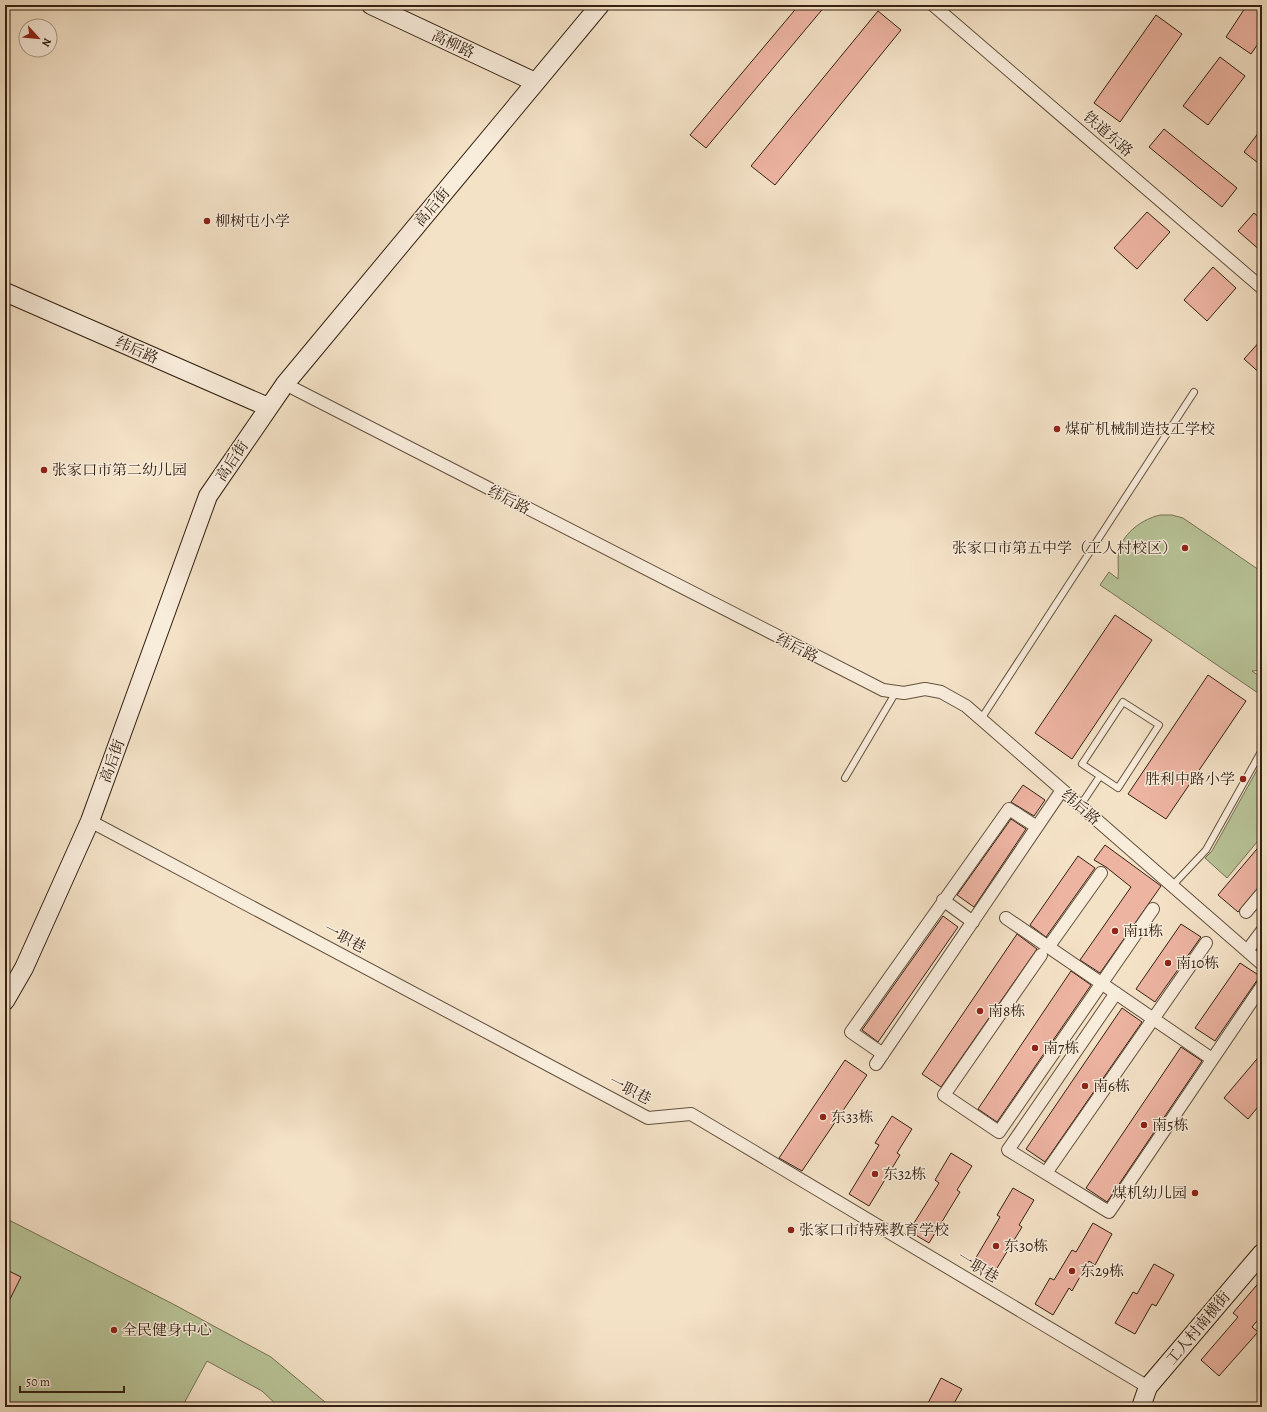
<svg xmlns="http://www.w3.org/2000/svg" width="1267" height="1412" font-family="Alegreya,'Noto Serif SC',serif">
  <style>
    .pitch { fill: #b8c498; stroke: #767254 }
    .building { fill: #edb4a2; stroke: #342111 }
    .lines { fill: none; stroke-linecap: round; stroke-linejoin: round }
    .lane-casing { stroke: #64513e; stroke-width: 8 }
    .street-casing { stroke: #64513e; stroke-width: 14 }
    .secondary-casing { stroke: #342111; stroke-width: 20 }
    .lane { stroke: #f8ecdb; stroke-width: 6 }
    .street { stroke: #f8ecdb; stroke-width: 12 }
    .secondary { stroke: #f8ecdb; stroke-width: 18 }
    .poi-dot { fill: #8f2418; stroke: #f8ecdb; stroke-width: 1.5 }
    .labels { text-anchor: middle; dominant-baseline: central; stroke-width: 3; stroke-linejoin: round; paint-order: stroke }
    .street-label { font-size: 15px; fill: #342111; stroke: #f8ecdb }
    .poi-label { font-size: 15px; fill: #342111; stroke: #f8ecdb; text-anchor: start }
  </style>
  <rect width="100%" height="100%" fill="#f4e2c7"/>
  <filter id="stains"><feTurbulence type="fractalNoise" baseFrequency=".005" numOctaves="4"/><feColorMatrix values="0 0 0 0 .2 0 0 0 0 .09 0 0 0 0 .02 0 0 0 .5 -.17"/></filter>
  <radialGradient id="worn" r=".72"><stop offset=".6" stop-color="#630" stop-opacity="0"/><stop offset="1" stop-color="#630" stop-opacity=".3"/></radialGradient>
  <path class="pitch" d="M1160 515H1172L1183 518 1262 572V670L1252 671 1262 678V686L1258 693 1100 585 1109 572 1118 579C1119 569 1117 559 1119 550 1124 532 1143 519 1160 515Z
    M1262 761V836L1227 878 1205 858 1212 851Z
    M5 1218 173 1304 271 1357 331 1407H279L262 1391 207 1361 182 1407H5Z"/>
  <path class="building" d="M799 5H826L706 148 690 135Z
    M1247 5H1262V38L1251 54 1226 37Z
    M878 11 901 30 775 185 751 166Z
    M1156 15 1182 34 1120 122 1094 103Z
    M1220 57 1245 76 1208 125 1183 106Z
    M1262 128V166L1244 152Z
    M1164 129 1237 188 1222 207 1149 147Z
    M1147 212 1170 232 1137 269 1114 248Z
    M1254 213 1262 220V252L1238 231Z
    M1213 267 1236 288 1207 321 1184 300Z
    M1262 339V375L1244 359Z
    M1115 615 1152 640 1072 759 1035 733Z
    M1208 675 1246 701 1166 819 1128 794Z
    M1023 785 1045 800 1034 816 1011 802Z
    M1011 819 1026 829 974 907 957 895Z
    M1262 843V883L1238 912 1218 895Z
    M1105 845 1161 886 1100 973 1080 960 1131 887 1106 867 1094 860Z
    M1078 856 1095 868 1046 937 1030 925Z
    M943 916 958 927 878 1042 862 1030Z
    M1181 924 1201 937 1155 1002 1136 989Z
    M1017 934 1037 949 941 1087 922 1074Z
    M1240 963 1260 976 1215 1041 1195 1028Z
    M1071 971 1091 985 997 1122 978 1109Z
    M1122 1008 1142 1022 1045 1162 1026 1149Z
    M1181 1047 1202 1061 1107 1202 1086 1188Z
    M1262 1053V1102L1248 1119 1224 1098Z
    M845 1060 867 1075 802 1171 779 1158Z
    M892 1116 912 1129 897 1153 900 1155 869 1206 849 1194 879 1145 875 1143Z
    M951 1153 972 1166 957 1190 960 1192 929 1243 909 1231 939 1183 935 1180Z
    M1013 1188 1034 1200 1019 1225 1022 1227 991 1278 971 1266 1000 1217 997 1215Z
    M1093 1223 1112 1234 1095 1265 1089 1261 1072 1291 1069 1288 1053 1315 1035 1304 1050 1278 1054 1280 1072 1250 1076 1252Z
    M1154 1264 1174 1275 1156 1306 1152 1304 1135 1334 1115 1323 1133 1292 1137 1294Z
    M5 1269 21 1277 5 1309Z
    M1262 1279V1315L1252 1327 1258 1332 1219 1376 1201 1360 1238 1317 1233 1313Z
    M941 1378 962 1389 952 1407H926Z"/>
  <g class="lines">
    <g class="lane-casing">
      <path id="lane" d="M1123 702 1159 725 1118 788 1082 764Z
        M981 719 1194 392
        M845 778 896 692
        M1080 806 1100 776
        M1172 886 1206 850 1262 750"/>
    </g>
    <g class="street-casing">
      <path id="street" d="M933 5 1262 288
        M285 384 883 690 904 693 925 689 941 692 966 706 1262 964
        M90 821 648 1118 691 1114 1148 1387
        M943 900 973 922
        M1246 912 1262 893
        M1006 918 1212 1059
        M1049 946 1101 873
        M1247 951 1262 931
        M1041 955 944 1095 999 1132 1153 909
        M1116 993 1008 1150 1109 1212 1262 986
        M883 1054 851 1032 1009 809 1037 827
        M876 1064 1062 790
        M1046 1173 1206 943"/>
    </g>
    <g class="secondary-casing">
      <path id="secondary" d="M371 5 535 82
        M5 292 268 407
        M5 1001 24 968 90 821 208 496 285 384 600 5
        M1141 1407 1148 1387 1262 1253"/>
    </g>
    <use href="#lane" class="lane"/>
    <use href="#street" class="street"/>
    <use href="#secondary" class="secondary"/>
  </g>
  <g class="poi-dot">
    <circle cx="207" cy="221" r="4"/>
    <circle cx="1057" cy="429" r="4"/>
    <circle cx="44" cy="470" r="4"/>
    <circle cx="1185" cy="548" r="4"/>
    <circle cx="1243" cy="779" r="4"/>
    <circle cx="1115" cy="931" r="4"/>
    <circle cx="1168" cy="963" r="4"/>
    <circle cx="980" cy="1011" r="4"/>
    <circle cx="1035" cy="1048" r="4"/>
    <circle cx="1085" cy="1086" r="4"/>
    <circle cx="823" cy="1117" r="4"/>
    <circle cx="1144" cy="1125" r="4"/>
    <circle cx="875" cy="1174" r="4"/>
    <circle cx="1195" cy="1193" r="4"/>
    <circle cx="791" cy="1230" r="4"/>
    <circle cx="996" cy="1246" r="4"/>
    <circle cx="1072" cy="1271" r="4"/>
    <circle cx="114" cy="1330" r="4"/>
  </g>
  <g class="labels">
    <g class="street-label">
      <text transform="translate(453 44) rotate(25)">高柳路</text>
      <text transform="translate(1108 134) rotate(41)">铁道东路</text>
      <text transform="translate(432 207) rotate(-50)">高后街</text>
      <text transform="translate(137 350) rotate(24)">纬后路</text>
      <text transform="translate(232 461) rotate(-56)">高后街</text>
      <text transform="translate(509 500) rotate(27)">纬后路</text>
      <text transform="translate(797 648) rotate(27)">纬后路</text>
      <text transform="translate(112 761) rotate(-70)">高后街</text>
      <text transform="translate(1081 807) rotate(41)">纬后路</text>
      <text transform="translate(345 938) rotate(28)">一职巷</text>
      <text transform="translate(630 1090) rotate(27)">一职巷</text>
      <text transform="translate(978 1267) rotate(31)">一职巷</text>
      <text transform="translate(1198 1328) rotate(-50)">工人村南横街</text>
    </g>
    <g class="poi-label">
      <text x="215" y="221">柳树屯小学</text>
      <text x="1065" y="429">煤矿机械制造技工学校</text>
      <text x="52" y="470">张家口市第二幼儿园</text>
      <text x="1177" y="548" text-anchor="end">张家口市第五中学（工人村校区）</text>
      <text x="1235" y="779" text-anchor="end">胜利中路小学</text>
      <text x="1123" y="931">南11栋</text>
      <text x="1176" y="963">南10栋</text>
      <text x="988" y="1011">南8栋</text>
      <text x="1043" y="1048">南7栋</text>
      <text x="1093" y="1086">南6栋</text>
      <text x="831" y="1117">东33栋</text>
      <text x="1152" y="1125">南5栋</text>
      <text x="883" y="1174">东32栋</text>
      <text x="1187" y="1193" text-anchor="end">煤机幼儿园</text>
      <text x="799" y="1230">张家口市特殊教育学校</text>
      <text x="1004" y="1246">东30栋</text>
      <text x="1080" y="1271">东29栋</text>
      <text x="122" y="1330">全民健身中心</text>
    </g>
  </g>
  <rect width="1267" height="1412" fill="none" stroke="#f4e2c7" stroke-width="20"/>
  <rect x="6" y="6" width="1255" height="1400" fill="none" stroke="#342111" stroke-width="2"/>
  <rect x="10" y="10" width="1247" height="1392" fill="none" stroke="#342111"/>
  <g transform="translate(38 38) rotate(117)"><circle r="19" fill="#f8ecdb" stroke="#aa9b8a"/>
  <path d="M0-3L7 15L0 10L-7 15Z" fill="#8f2418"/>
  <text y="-6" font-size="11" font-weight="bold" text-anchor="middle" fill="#342111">N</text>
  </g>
  <path d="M20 1386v6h104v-6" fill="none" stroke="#342111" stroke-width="2"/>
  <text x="26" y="1386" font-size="12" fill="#342111" stroke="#f8ecdb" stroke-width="3" paint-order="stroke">50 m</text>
  <rect width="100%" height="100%" filter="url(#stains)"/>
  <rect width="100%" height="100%" fill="url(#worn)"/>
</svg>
